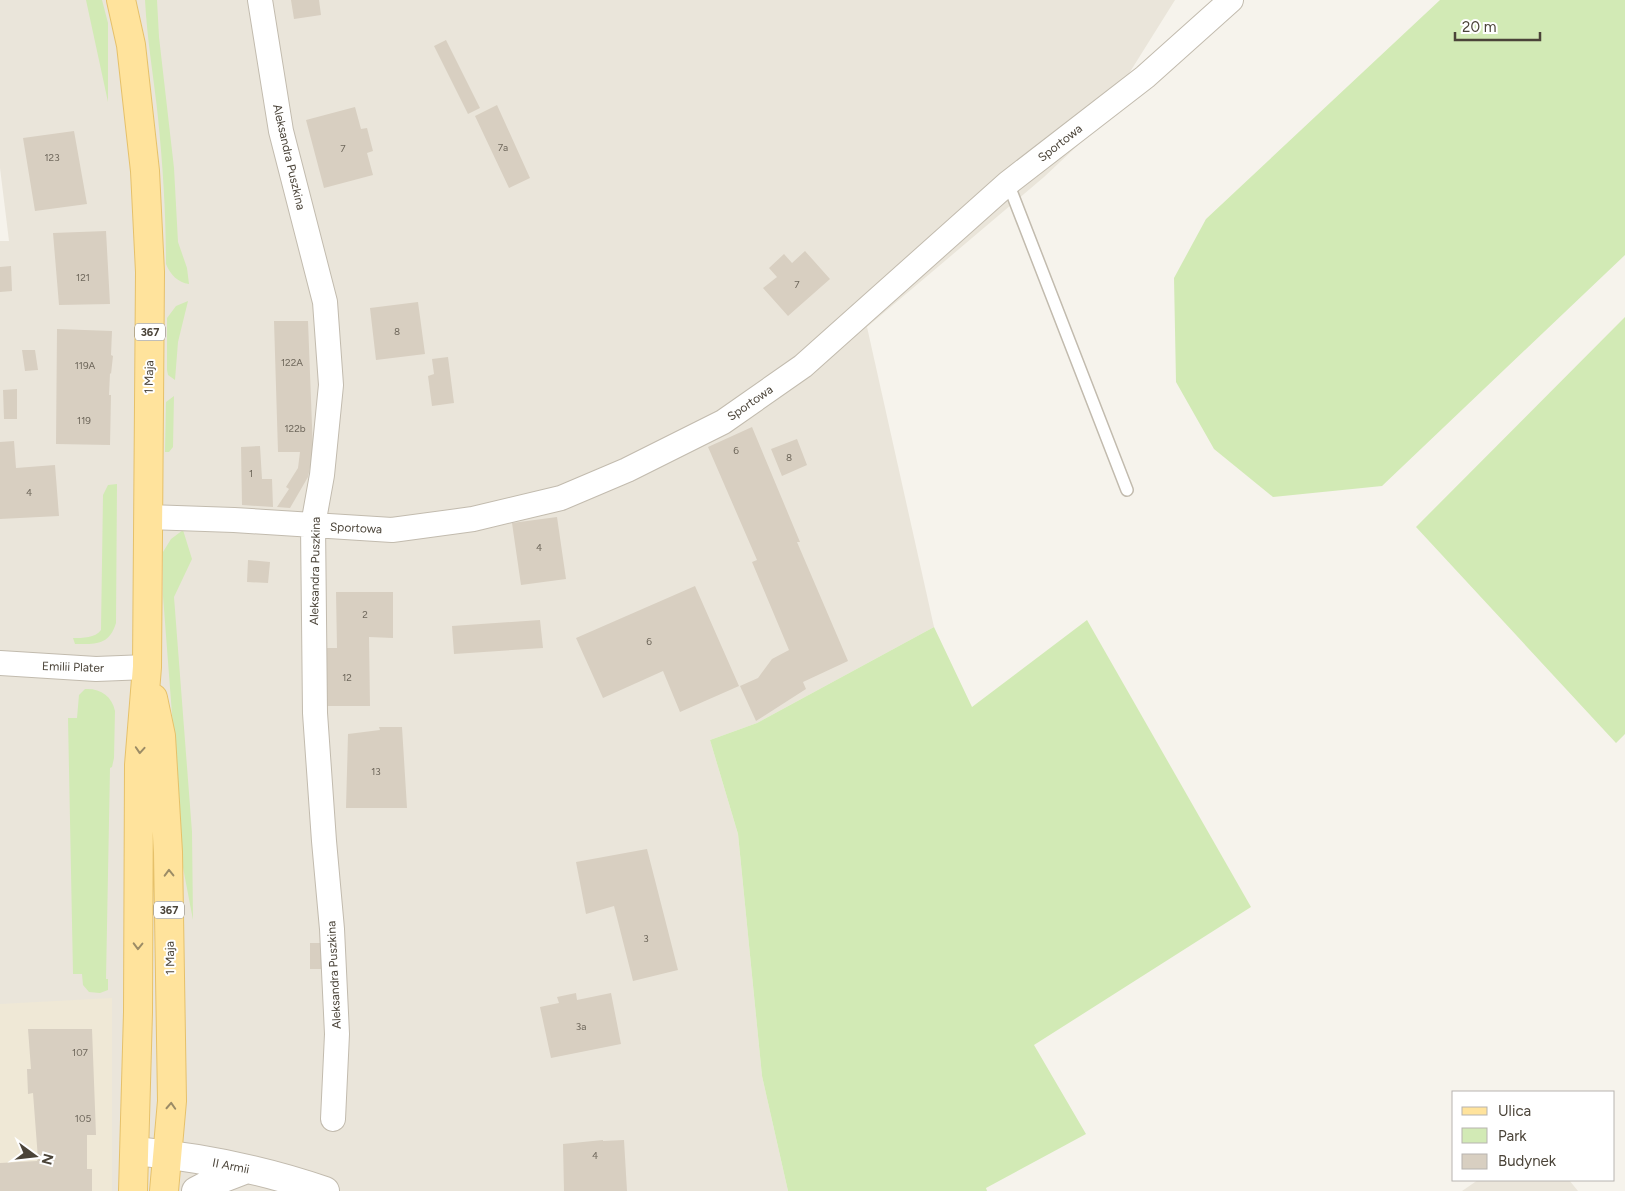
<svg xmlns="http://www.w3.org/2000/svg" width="1625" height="1191" font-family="Figtree,sans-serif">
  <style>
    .residential { fill: #eae5da }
    .education { fill: #efe8d6 }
    .green { fill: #d2eab5 }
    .building { fill: #d8cfc1 }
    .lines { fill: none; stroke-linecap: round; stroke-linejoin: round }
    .service-casing { stroke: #c2bbae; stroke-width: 14 }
    .minor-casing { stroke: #c2bbae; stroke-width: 26 }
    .tertiary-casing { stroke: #c2bbae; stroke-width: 30 }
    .primary-casing { stroke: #e6c16a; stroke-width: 30 }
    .service { stroke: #fff; stroke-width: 11 }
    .minor { stroke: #fff; stroke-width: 24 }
    .tertiary { stroke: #fff; stroke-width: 28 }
    .primary { stroke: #ffe39c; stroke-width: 28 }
    .oneway { stroke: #9c8c66 }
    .labels { text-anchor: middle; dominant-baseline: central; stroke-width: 4; stroke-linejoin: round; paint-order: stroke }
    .number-label { font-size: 10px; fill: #6e675b }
    .shield { fill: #fff; stroke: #817c74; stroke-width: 1 }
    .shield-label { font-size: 11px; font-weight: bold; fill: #4b4439 }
    .street-label { font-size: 12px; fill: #4b4439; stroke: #fff }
  </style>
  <rect width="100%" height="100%" fill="#f6f3ec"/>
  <path class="residential" d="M0 0H1175L1093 131 1044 177 867 327 934 627 757 723 710 740 738 834 762 1076 788 1191H0V241H9L0 168Z
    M1478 1180H1569L1578 1191H1462Z"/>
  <path class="education" d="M112 998V1191H0V1004Z"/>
  <path class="green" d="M86 0H102L108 23V102Z
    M145 0H157L159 37 174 168 178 242 187 268 189 284C178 283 170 274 166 264 166 215 163 167 158 118 154 79 147 40 145 0Z
    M1440 0H1625V255L1382 486 1273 497 1214 449 1176 382 1174 278 1206 219Z
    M188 301 178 342 175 380 168 375 167 370V318L176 306Z
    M1625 317V734L1616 743 1416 527Z
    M174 396 173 447 169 452H165L166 402Z
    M117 484 116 623C109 646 95 644 75 644L73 638C83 638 95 638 101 630L103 495 108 485Z
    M183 530 192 559 174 597 192 832 193 920 181 857 180 819 163 596V552L171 539Z
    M1087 620 1251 907 1034 1045 1086 1134 986 1188 987 1191H788L762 1076 738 834 710 740 757 723 934 627 972 707Z
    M85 689C100 688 112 696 115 711L114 758 112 767 110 768 106 979H108V990L100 993 89 992 83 985 82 974H73L68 718H77L79 695Z"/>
  <path class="building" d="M291 0H319L321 15 294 19Z
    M446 40 480 108 468 114 434 46Z
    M497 105 530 178 509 188 475 116Z
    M355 107 361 129 367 128 373 151 367 153 373 175 324 188 306 120Z
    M74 131 87 204 35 211 23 138Z
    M106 231 110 304 59 305 53 233Z
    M805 251 830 279 788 316 763 288 777 277 769 268 784 254 792 263Z
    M11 266 12 291 0 292V267Z
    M418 302 425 354 376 360 370 308Z
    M274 321H308L313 452 308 477 290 508 277 507 289 489 286 487 298 468 300 452H278Z
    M57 329 112 331 111 355 113 356 111 374 110 373 109 395H111L110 445 56 444Z
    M22 350H35L38 370 25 371Z
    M448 357 454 403 432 406 428 376 434 374 432 359Z
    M17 389V419H4L3 390Z
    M752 427 800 542H797L848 661 803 682 806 689 756 721 740 686 758 678 772 659 789 650 752 562 757 560 708 447Z
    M797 439 807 465 782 476 771 449Z
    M14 441 16 468 55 465 59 516 0 519V442Z
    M260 446 262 479H272L273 507 242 505 241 447Z
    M557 517 566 579 521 585 512 523Z
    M248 560 270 562 268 583 247 582Z
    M695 586 739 686 680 712 663 671 603 698 576 638Z
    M336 592H393V638L369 637 370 706H325L324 648H337Z
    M540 620 543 648 454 654 452 626Z
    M379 727H402L407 808H346L348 734 380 730Z
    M647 849 678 970 633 981 614 906 586 914 576 862Z
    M310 943H325V969H310Z
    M576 993 577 1000 611 993 621 1044 551 1058 540 1007 559 1003 557 997Z
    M28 1029H92L96 1135H87V1169H92V1191H0V1163L37 1161 38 1159 33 1093 28 1094 27 1069H31Z
    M603 1140V1141L624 1140 627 1191H564L563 1144Z"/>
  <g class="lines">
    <g class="service-casing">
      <path id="service" d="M1008 183 1127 490"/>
    </g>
    <g class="minor-casing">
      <path id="minor" d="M260 0 281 131 325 302 331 385 322 475 313 525 315 713 324 841 332 929 337 1034 333 1119
        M148 517 234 520 392 530 473 519 561 498 627 470 723 422 803 366 1008 183 1145 77 1231 0
        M0 663 96 669 147 667"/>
    </g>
    <g class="tertiary-casing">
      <path id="tertiary" d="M135 1151C199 1157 264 1170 325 1191
        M196 1191 213 1182 247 1169"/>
    </g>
    <g class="primary-casing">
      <path id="primary" d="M121 0 131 45 145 171 150 272 147 667 139 765 138 1012 133 1191
        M153 698 161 736 168 852 172 1101 164 1191"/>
    </g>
    <use href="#service" class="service"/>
    <use href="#minor" class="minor"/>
    <use href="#tertiary" class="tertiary"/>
    <use href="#primary" class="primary"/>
  </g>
  <defs><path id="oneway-chevron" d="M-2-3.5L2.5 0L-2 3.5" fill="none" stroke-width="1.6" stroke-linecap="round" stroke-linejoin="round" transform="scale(1.25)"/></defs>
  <g class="oneway">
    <use href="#oneway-chevron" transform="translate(140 750) rotate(94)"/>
    <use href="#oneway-chevron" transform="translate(169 873) rotate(-91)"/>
    <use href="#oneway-chevron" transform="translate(138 946) rotate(91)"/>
    <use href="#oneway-chevron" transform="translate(171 1106) rotate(-87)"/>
  </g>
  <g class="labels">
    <g class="number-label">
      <text x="503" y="147">7a</text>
      <text x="343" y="148">7</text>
      <text x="52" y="157">123</text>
      <text x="83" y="277">121</text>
      <text x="797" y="284">7</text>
      <text x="397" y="331">8</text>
      <text x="292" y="362">122A</text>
      <text x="85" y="365">119A</text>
      <text x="84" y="420">119</text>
      <text x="295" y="428">122b</text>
      <text x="736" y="450">6</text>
      <text x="789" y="457">8</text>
      <text x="251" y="473">1</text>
      <text x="29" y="492">4</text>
      <text x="539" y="547">4</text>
      <text x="365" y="614">2</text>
      <text x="649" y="641">6</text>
      <text x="347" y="677">12</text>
      <text x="376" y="771">13</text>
      <text x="646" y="938">3</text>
      <text x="581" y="1026">3a</text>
      <text x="80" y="1052">107</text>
      <text x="83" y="1118">105</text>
      <text x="595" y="1155">4</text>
    </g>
    <g class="shield">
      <rect x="135" y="323.5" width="30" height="17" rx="4"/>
      <rect x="154" y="901.5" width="30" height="17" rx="4"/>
    </g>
    <g class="shield-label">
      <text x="150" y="332">367</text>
      <text x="169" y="910">367</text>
    </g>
    <g class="street-label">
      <text transform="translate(1060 143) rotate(-38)">Sportowa</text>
      <text transform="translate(289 157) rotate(77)">Aleksandra Puszkina</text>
      <text transform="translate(149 377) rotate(-89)">1 Maja</text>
      <text transform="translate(750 403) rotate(-35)">Sportowa</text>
      <text transform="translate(356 528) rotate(3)">Sportowa</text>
      <text transform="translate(315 571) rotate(-89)">Aleksandra Puszkina</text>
      <text transform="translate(73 667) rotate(2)">Emilii Plater</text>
      <text transform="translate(170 958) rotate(-91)">1 Maja</text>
      <text transform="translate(334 975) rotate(-93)">Aleksandra Puszkina</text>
      <text transform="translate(231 1166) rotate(11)">II Armii</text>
    </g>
  </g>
  <rect x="1452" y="1091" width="162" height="90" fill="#ffffff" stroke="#b7b4b0"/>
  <rect x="1462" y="1107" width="25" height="8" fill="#ffe39c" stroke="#b7b4b0"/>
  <text x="1498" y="1116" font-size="15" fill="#4b4439">Ulica</text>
  <rect x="1462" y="1128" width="25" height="15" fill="#d2eab5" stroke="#b7b4b0"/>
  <text x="1498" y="1141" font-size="15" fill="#4b4439">Park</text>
  <rect x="1462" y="1154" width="25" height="15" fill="#d8cfc1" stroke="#b7b4b0"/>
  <text x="1498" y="1166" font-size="15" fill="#4b4439">Budynek</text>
  <g transform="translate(35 1156) rotate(105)" stroke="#ffffff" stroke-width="4" paint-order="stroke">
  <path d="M0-4L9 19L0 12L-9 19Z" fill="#4b4439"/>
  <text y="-8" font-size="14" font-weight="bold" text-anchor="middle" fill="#4b4439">N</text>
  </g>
  <path d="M1455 32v8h85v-8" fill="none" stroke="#4b4439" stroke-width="2.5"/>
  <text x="1462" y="32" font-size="15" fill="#4b4439" stroke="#ffffff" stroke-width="4" paint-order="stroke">20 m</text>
</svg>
